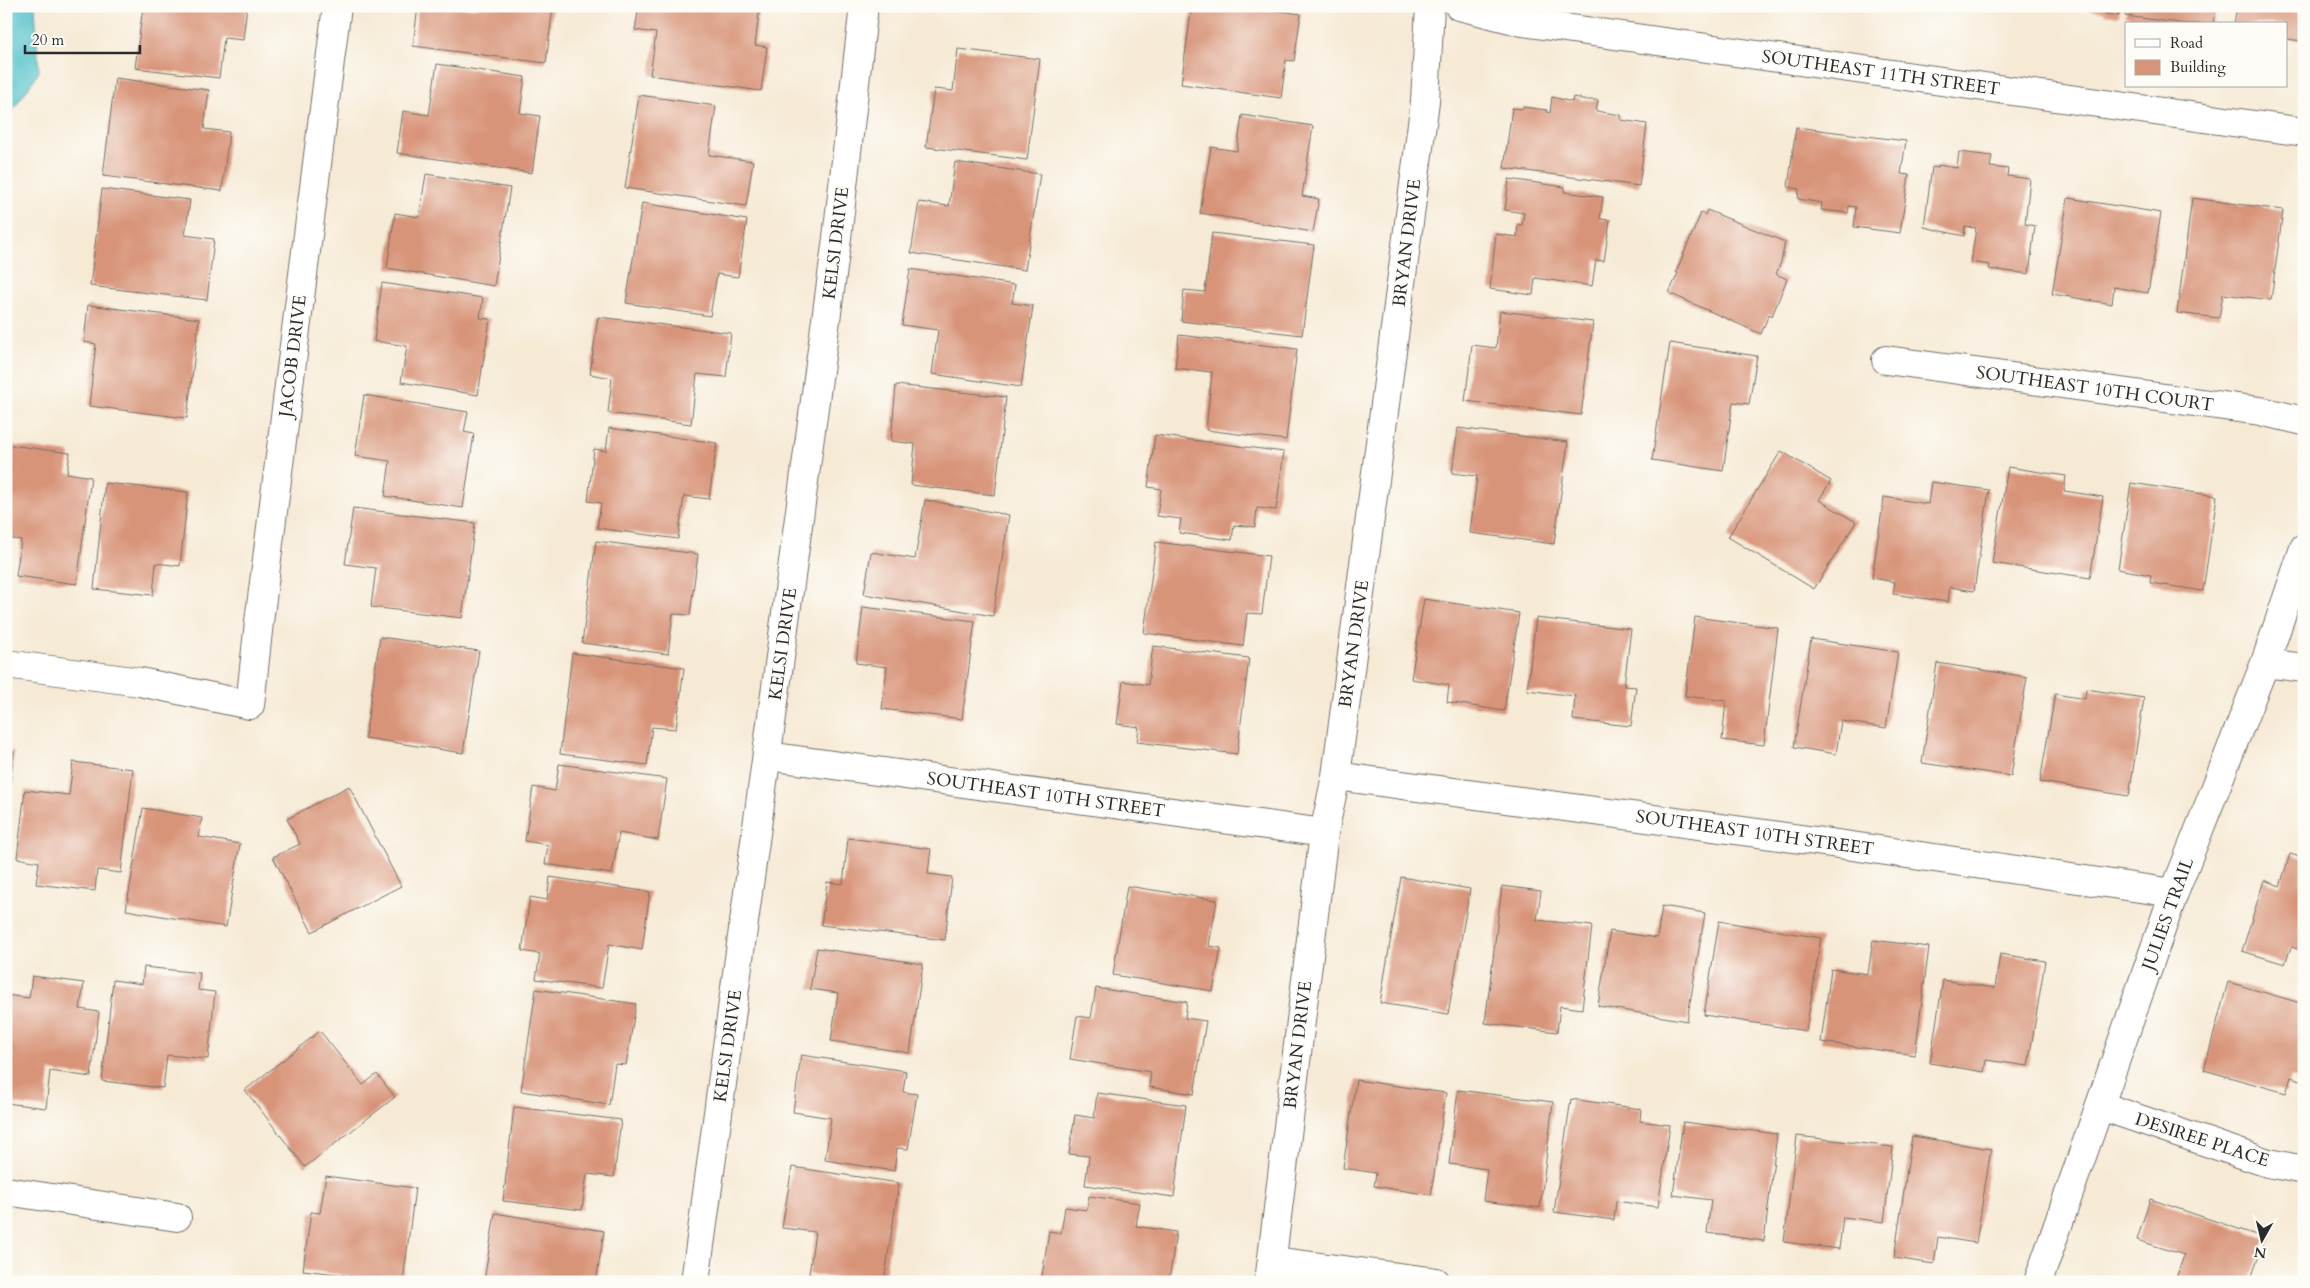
<svg xmlns="http://www.w3.org/2000/svg" width="2310" height="1288" font-family="Cardo,serif">
  <style>
    .water { fill: #54c2cb; stroke: #40767b }
    .building { fill: #d89479 }
    .lines { fill: none; stroke-linecap: round; stroke-linejoin: round }
    .street-casing { stroke: #726e66; stroke-width: 30 }
    .street { stroke: #fff; stroke-width: 28 }
    .labels { text-anchor: middle; dominant-baseline: central; stroke-width: 4; stroke-linejoin: round; paint-order: stroke }
    .street-label { font-size: 18px; fill: #2b2b2b; stroke: #fdfcf7 }
  </style>
  <rect width="100%" height="100%" fill="#fdfcf7"/>
  <filter id="ink" filterUnits="userSpaceOnUse"><feTurbulence type="fractalNoise" baseFrequency=".02" numOctaves="2"/><feDisplacementMap in="SourceGraphic" scale="10" xChannelSelector="R" yChannelSelector="G"/><feConvolveMatrix kernelMatrix="1 2 1 2 8 2 1 2 1" color-interpolation-filters="sRGB"/></filter>
  <filter id="wash" filterUnits="userSpaceOnUse"><feTurbulence type="fractalNoise" baseFrequency=".0096" numOctaves="4" result="noise"/><feDisplacementMap in="SourceGraphic" scale="20" xChannelSelector="R" yChannelSelector="G"/><feGaussianBlur stdDeviation="1.12" result="paint"/><feColorMatrix in="noise" values="0 0 0 0 0 0 0 0 0 0 0 0 0 0 0 0 0 1.4 0 .05"/><feComposite in="paint" operator="in"/></filter>
  <g filter="url(#wash)">
    <rect width="100%" height="100%" fill="#f6ead5"/>
    <path class="water" d="M6 6H35L39 72 6 120Z"/>
    <g id="blocks">
      <path class="building" d="M143 6H247L243 40 224 38 219 78 135 68Z
        M418 6 477 8V6H553L546 63 413 46Z
        M639 6H760L755 45 767 47 761 91 650 75 656 33 635 30Z
        M1192 6H1245L1301 14 1294 61 1286 60 1281 98 1181 84Z
        M2074 6H2120L2119 16 2105 14V12L2074 8Z
        M2127 6H2216L2213 24H2187L2125 16Z
        M2237 6H2304V41L2286 39V24H2234Z
        M958 49 1040 59 1027 160 926 147 934 89 953 91Z
        M437 64 525 77 520 113 540 116 532 173 397 153 403 111 429 115Z
        M115 78 209 90 204 129 229 132 222 191 103 176Z
        M639 95 716 106 709 155 753 161 746 206 625 188Z
        M1552 97 1572 102 1573 97 1580 98V100H1598L1596 111 1621 115V120L1647 124 1639 186 1504 168 1512 108 1523 109V107L1547 110V112L1550 113Z
        M1242 115 1313 126 1302 196 1319 199 1313 232 1200 213 1211 147 1237 151Z
        M1796 127 1906 141 1901 174 1909 175 1900 233 1854 227 1856 207 1849 206 1848 213 1821 210 1822 203 1798 199 1799 189 1788 187Z
        M1959 152 1992 156 1990 167 2008 169 2007 176 2030 179 2025 224 2035 226 2029 274 1989 269 1990 265 1971 262 1976 228 1965 227 1964 236 1924 227 1932 167 1938 168V165L1957 168Z
        M955 162 1040 174 1025 270 911 253 919 202 949 206Z
        M426 174 510 188 494 286 387 268 395 213 419 217Z
        M1509 179 1565 187 1564 192 1603 197 1600 219 1610 220 1604 261 1596 260 1592 286 1535 278 1533 295 1490 289 1496 234 1517 237 1518 224 1522 225 1524 213 1505 210Z
        M102 189 190 200 185 235 214 239 207 300 90 286Z
        M2068 198 2161 213 2148 293 2114 287 2112 304 2052 294Z
        M2192 198 2283 210 2271 300 2223 294 2219 318 2177 313Z
        M642 203 747 220 738 277 717 274 710 316 626 303Z
        M1707 210 1785 242 1781 262 1776 274 1787 279 1772 316 1769 314 1761 334 1669 293 1678 273 1676 272 1701 213 1705 215Z
        M1212 233 1314 245 1302 335 1181 321 1184 290 1205 292Z
        M910 269 1015 285 1012 303 1033 306 1021 387 932 374 938 330 902 325Z
        M382 283 483 298 480 318 490 319 478 395 401 382 407 346 374 341Z
        M88 305 199 319 187 418 89 406 96 344 84 342Z
        M1500 311 1593 322 1581 415 1465 401 1472 345 1496 348Z
        M598 317 731 333 726 377 697 374 691 424 608 413 612 378 590 374Z
        M1179 335 1297 349 1286 440 1206 430 1212 372 1175 368Z
        M1670 343 1757 356 1749 404 1733 402 1723 471 1652 460Z
        M896 385 1006 397 995 495 911 485 915 444 891 441Z
        M364 395 468 412 464 432 474 434 463 508 385 496 390 461 355 456Z
        M609 428 717 443 709 499 684 496 678 539 597 528 601 503 588 501 594 449 606 451Z
        M1458 428 1568 442 1554 544 1470 533 1477 476 1452 473Z
        M1155 435 1284 452 1276 510 1257 508 1255 527 1234 525 1232 540 1179 533 1181 519 1157 516 1161 489 1148 487Z
        M10 445 70 453 67 473 91 477 77 584 16 576 21 540 6 538V466Z
        M1781 451 1831 481 1819 500 1856 522 1814 589 1728 537Z
        M2008 467 2066 476 2064 491 2103 497 2090 578 1992 563Z
        M1931 482 1989 490 1974 591 1950 587 1948 602 1893 594 1895 582 1872 578 1884 497 1928 504Z
        M105 483 188 492 180 566 156 563 153 595 94 589Z
        M2131 483 2217 496 2203 591 2150 583 2151 575 2118 569Z
        M925 500 1009 515 993 616 864 594 871 552 915 559Z
        M353 508 475 523 462 618 371 607 376 568 345 564Z
        M596 541 698 554 690 615 673 614 668 654 582 643Z
        M1156 542 1269 556 1262 614 1247 613 1243 646 1144 633Z
        M1424 599 1519 613 1504 711 1447 702 1449 685 1411 679Z
        M863 607 975 621 962 719 882 709 887 667 856 663Z
        M1695 617 1778 628 1764 745 1722 740 1726 701 1685 696Z
        M1536 618 1631 629 1624 686 1636 687 1631 726 1573 720 1575 696 1527 690Z
        M380 637 479 651 463 753 365 738Z
        M1811 639 1898 652 1886 728 1841 721 1836 754 1794 747Z
        M1153 646 1249 658 1237 754 1137 742 1139 727 1117 724 1123 681 1148 685Z
        M572 653 684 668 676 729 652 727 647 765 560 754Z
        M1937 663 2027 677 2011 776 1922 763Z
        M2086 689 2144 698 2129 796 2040 782 2055 694 2085 699Z
        M6 751 14 752 7 807H6Z
        M73 762 133 769 121 873 97 870 95 891 36 884 39 862 17 858 25 790 69 795Z
        M559 764 667 779 658 840 619 833 612 874 545 864 548 845 525 841 533 787 555 791Z
        M349 786 401 886 312 932 273 857 300 844 287 819Z
        M143 808 202 818 199 837 240 844 226 927 126 910Z
        M848 838 931 849 928 874 952 877 945 940 821 925 827 882 843 884Z
        M2290 854 2304 858V951L2291 947 2285 964 2242 951 2264 880 2280 886Z
        M550 877 650 892 642 950 609 944 602 988 536 979 540 954 522 951 530 897 547 900Z
        M1401 877 1470 889 1448 1014 1380 1003Z
        M1127 886 1217 900 1209 946 1221 948 1213 991 1113 975Z
        M1502 886 1541 891 1537 920 1592 926 1582 1009 1560 1006 1557 1032 1485 1023Z
        M1662 906 1705 913 1687 1021 1598 1006 1610 931 1657 938Z
        M1719 921 1821 938 1806 1031 1704 1015Z
        M1873 940 1929 947 1915 1055 1821 1042 1831 969 1868 974Z
        M817 948 923 964 910 1053 831 1041 838 993 810 989Z
        M2000 954 2045 961 2028 1066 1986 1060 1984 1072 1930 1063 1943 980 1995 988Z
        M144 967 200 973 198 990 215 992 208 1059 167 1055 163 1088 102 1081 113 980 142 984Z
        M32 976 84 983 80 1009 99 1012 91 1077 50 1071 46 1108 6 1103V995L29 998Z
        M2228 982 2304 1004V1081L2291 1077 2286 1093 2204 1070Z
        M1096 988 1187 1002 1185 1018 1206 1021 1194 1094 1149 1087 1151 1072 1070 1059 1077 1016 1091 1018Z
        M536 989 636 1004 626 1065 615 1064 609 1105 521 1091Z
        M320 1031 363 1085 377 1074 395 1097 305 1167 245 1090Z
        M801 1055 906 1071 903 1092 917 1094 908 1149 897 1148 894 1171 825 1160 831 1118 793 1112Z
        M1356 1080 1446 1093 1431 1195 1374 1186 1376 1173 1343 1168Z
        M1458 1090 1553 1102 1540 1208 1483 1201 1487 1169 1449 1164Z
        M1097 1093 1186 1105 1174 1197 1085 1185 1089 1156 1069 1154 1075 1115 1094 1118Z
        M1571 1099 1641 1109 1640 1121 1670 1125 1658 1207 1616 1201 1614 1220 1554 1212Z
        M514 1107 621 1120 614 1177 587 1174 582 1210 503 1201Z
        M1683 1122 1777 1134 1764 1241 1707 1233 1711 1200 1673 1195Z
        M1797 1136 1893 1147 1884 1222 1843 1217 1839 1249 1784 1242Z
        M1912 1136 1991 1149 1976 1243 1938 1237 1934 1264 1894 1258Z
        M792 1167 899 1183 884 1282H859L809 1274 815 1232 782 1228Z
        M326 1176 415 1188 403 1282 303 1270 311 1212 320 1213Z
        M1089 1196 1140 1203 1136 1226 1176 1232 1169 1282H1041L1049 1231 1061 1233 1065 1207 1087 1210Z
        M2150 1199 2265 1238 2250 1282H2175L2184 1255 2137 1240Z
        M495 1213 604 1231 596 1282 484 1281Z"/>
    </g>
  </g>
  <g filter="url(#ink)">
    <use href="#blocks" fill-opacity="0" stroke="#726e66" stroke-width="1"/>
    <g class="lines">
      <g class="street-casing">
        <path id="street" d="M1459 6 1522 22 2304 132
          M1886 360 2260 411 2304 421
          M2265 663 2304 668
          M6 664 140 682 250 705 259 622 337 6
          M768 756 1324 833
          M1336 776 1838 844 2174 893
          M2101 1106 2268 1163 2304 1170
          M6 1191 177 1217
          M1272 1261 1436 1282
          M695 1282 836 246 864 6
          M1269 1282 1324 833 1336 776 1425 101 1430 6
          M2038 1282 2174 893 2265 663 2304 548"/>
      </g>
      <use href="#street" class="street"/>
    </g>
  </g>
  <g class="labels">
    <g class="street-label">
      <text transform="translate(1881 73) rotate(8)">SOUTHEAST 11TH STREET</text>
      <text transform="translate(836 243) rotate(-83)">KELSI DRIVE</text>
      <text transform="translate(1407 243) rotate(-83)">BRYAN DRIVE</text>
      <text transform="translate(293 356) rotate(-83)">JACOB DRIVE</text>
      <text transform="translate(2095 389) rotate(8)">SOUTHEAST 10TH COURT</text>
      <text transform="translate(783 644) rotate(-82)">KELSI DRIVE</text>
      <text transform="translate(1354 644) rotate(-82)">BRYAN DRIVE</text>
      <text transform="translate(1046 795) rotate(8)">SOUTHEAST 10TH STREET</text>
      <text transform="translate(1755 833) rotate(8)">SOUTHEAST 10TH STREET</text>
      <text transform="translate(2168 914) rotate(-70)">JULIES TRAIL</text>
      <text transform="translate(1298 1045) rotate(-83)">BRYAN DRIVE</text>
      <text transform="translate(728 1046) rotate(-82)">KELSI DRIVE</text>
      <text transform="translate(2202 1140) rotate(18)">DESIREE PLACE</text>
    </g>
  </g>
  <rect width="2310" height="1288" fill="none" stroke="#fdfcf7" stroke-width="25"/>
  <rect x="2125" y="22" width="162" height="65" fill="#fdfcf7" stroke="#a9a8a5"/>
  <rect x="2135" y="39" width="25" height="8" fill="#ffffff" stroke="#a9a8a5"/>
  <text x="2170" y="48" font-size="15" fill="#2b2b2b">Road</text>
  <rect x="2135" y="60" width="25" height="15" fill="#d89479" stroke="#a9a8a5"/>
  <text x="2170" y="72" font-size="15" fill="#2b2b2b">Building</text>
  <g transform="translate(2262 1240) rotate(188)" stroke="#fdfcf7" stroke-width="4" paint-order="stroke">
  <path d="M0-4L9 19L0 12L-9 19Z" fill="#2b2b2b"/>
  <text y="-8" font-size="14" font-weight="bold" text-anchor="middle" fill="#2b2b2b">N</text>
  </g>
  <path d="M25 45v8h115v-8" fill="none" stroke="#2b2b2b" stroke-width="2.5"/>
  <text x="32" y="45" font-size="15" fill="#2b2b2b" stroke="#fdfcf7" stroke-width="4" paint-order="stroke">20 m</text>
</svg>
